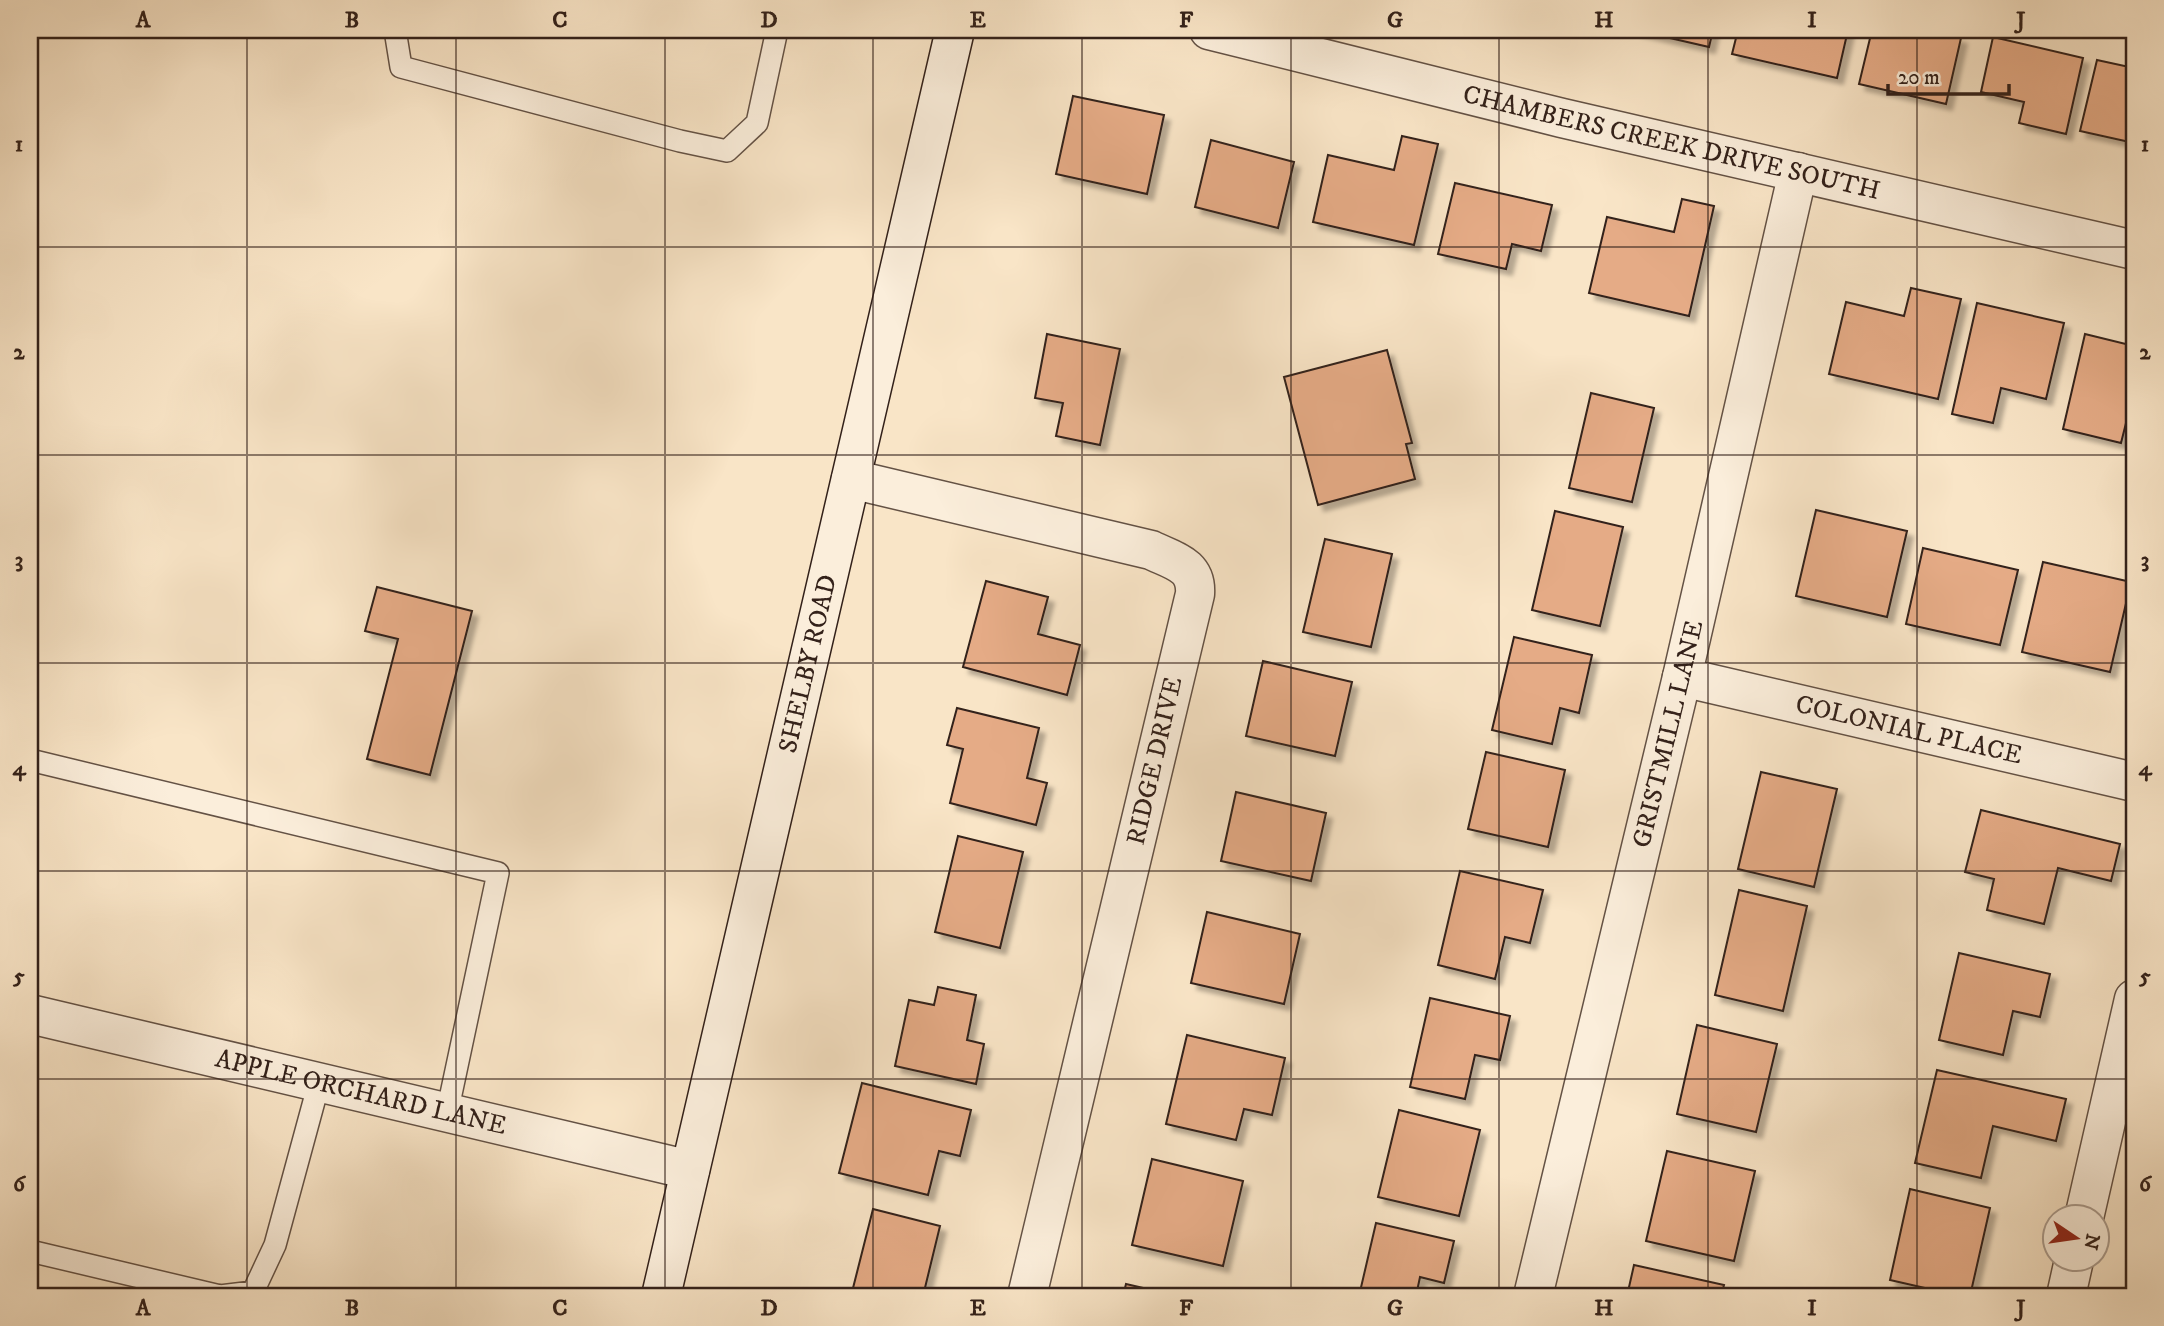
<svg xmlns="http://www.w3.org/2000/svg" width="2164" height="1326" font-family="'IM FELL DW Pica',serif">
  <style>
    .building { fill: #e5ab86; stroke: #33211a; stroke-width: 2; filter: url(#shadow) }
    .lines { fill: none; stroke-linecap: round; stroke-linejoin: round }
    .service-casing { stroke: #645245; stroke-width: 24 }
    .minor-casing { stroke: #645245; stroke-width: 41 }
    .secondary-casing { stroke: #33211a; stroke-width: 41 }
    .service { stroke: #fbeedb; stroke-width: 21 }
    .minor { stroke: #fbeedb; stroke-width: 38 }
    .secondary { stroke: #fbeedb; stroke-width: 38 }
    .grid { fill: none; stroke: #33211a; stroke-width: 2; stroke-opacity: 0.55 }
    .labels { text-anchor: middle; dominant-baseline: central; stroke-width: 6; stroke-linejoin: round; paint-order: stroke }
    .street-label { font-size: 26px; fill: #33211a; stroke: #fbeedb }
    .neatline { fill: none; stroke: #33211a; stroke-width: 2.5 }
    .grid-label { font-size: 23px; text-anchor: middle; font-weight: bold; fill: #33211a }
  </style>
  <defs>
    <filter id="shadow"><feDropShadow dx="6" dy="6" stdDeviation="2" flood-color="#0004"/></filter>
  </defs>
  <rect width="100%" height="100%" fill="#f9e5c7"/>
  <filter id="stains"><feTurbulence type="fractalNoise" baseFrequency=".00286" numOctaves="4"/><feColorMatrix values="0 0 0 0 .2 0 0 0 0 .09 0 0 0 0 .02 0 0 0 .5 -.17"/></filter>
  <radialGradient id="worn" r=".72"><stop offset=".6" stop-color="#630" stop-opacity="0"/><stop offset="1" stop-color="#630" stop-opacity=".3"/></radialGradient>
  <path class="building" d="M1635 30H1713L1709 47Z
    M1738 30H1848L1837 78 1732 54Z
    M1872 30H1925L1961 38 1946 104 1859 84Z
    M1993 37 2083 58 2066 134 2019 123 2024 102 1981 92Z
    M2097 60 2134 68V143L2080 131Z
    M1073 96 1164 115 1147 194 1056 174Z
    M1402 136 1438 144 1414 245 1313 222 1328 155 1394 170Z
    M1211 140 1294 162 1278 228 1195 207Z
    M1455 183 1552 205 1541 251 1512 244 1506 269 1438 254Z
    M1682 199 1714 206 1689 316 1589 293 1607 217 1674 232Z
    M1911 288 1961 299 1938 399 1829 374 1846 302 1904 316Z
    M1977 303 2064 323 2046 399 2001 388 1993 423 1952 414Z
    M1047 334 1120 349 1100 445 1056 436 1063 403 1035 398Z
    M2085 334 2134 346V413L2129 411 2121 443 2063 429Z
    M1387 350 1412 443 1406 444 1415 479 1318 505 1284 377Z
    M1591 393 1654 408 1632 502 1569 488Z
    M1816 510 1907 531 1887 617 1796 596Z
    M1555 511 1623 527 1600 626 1532 610Z
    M1325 539 1392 554 1371 647 1303 632Z
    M1923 548 2018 570 2000 645 1906 624Z
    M2043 562 2131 582 2110 672 2022 652Z
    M986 581 1048 597 1038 634 1080 645 1067 695 963 667Z
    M377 587 472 611 430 775 367 759 398 639 365 631Z
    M1514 637 1592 655 1579 713 1560 708 1552 744 1492 730Z
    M1263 661 1352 682 1335 756 1246 736Z
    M957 708 1039 728 1027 778 1047 783 1036 825 950 803 963 749 947 745Z
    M1486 752 1565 770 1548 847 1468 829Z
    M1761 772 1837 789 1814 887 1738 869Z
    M1236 792 1326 813 1311 881 1221 861Z
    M1981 810 2120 844 2111 881 2058 868 2044 924 1987 910 1994 879 1965 872Z
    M958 836 1023 852 1000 948 935 932Z
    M1460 871 1543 890 1530 943 1505 937 1495 979 1438 965Z
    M1739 890 1807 906 1783 1011 1715 995Z
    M1207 912 1300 934 1284 1004 1191 983Z
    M1959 953 2050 974 2040 1017 2013 1011 2003 1055 1939 1040Z
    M938 987 976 995 967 1040 984 1044 976 1084 895 1066 909 1000 934 1005Z
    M1430 998 1510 1016 1500 1060 1475 1055 1465 1099 1410 1087Z
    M1697 1025 1777 1044 1756 1132 1677 1114Z
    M1187 1035 1285 1058 1272 1115 1244 1109 1236 1140 1166 1124Z
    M1937 1070 2066 1099 2056 1141 1993 1126 1981 1178 1915 1163Z
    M862 1083 971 1110 960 1156 939 1151 928 1195 839 1173Z
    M1399 1110 1480 1130 1459 1216 1378 1197Z
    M1667 1151 1755 1171 1734 1261 1646 1241Z
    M1152 1159 1243 1181 1223 1266 1132 1245Z
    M1910 1189 1990 1208 1970 1296H1960L1890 1280Z
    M873 1209 940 1226 923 1296H851Z
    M1376 1223 1454 1241 1444 1283 1420 1277 1416 1296H1359Z
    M1634 1265 1724 1285 1721 1296H1627Z
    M1126 1284 1178 1296H1123Z"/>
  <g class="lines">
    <g class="service-casing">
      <path id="service" d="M395 30 401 67 680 141 727 151 757 123 777 30
        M30 760 498 873 447 1113
        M30 1251 220 1296 253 1292 275 1245 319 1083"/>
    </g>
    <g class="minor-casing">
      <g id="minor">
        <path id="s1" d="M1209 30 1562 118 2134 250"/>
        <path d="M851 479 1151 550C1174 561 1197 565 1195 594L1027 1296"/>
        <path id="s2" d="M1682 677 2134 782"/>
        <path id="s3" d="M30 1014 690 1170"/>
        <path d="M2084 1218 2134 999"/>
        <path id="s4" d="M1533 1296 1682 677 1798 172"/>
        <path d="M2066 1296 2074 1260"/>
      </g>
    </g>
    <g class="secondary-casing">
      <g id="secondary">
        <path id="s5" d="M661 1296 955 30"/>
      </g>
    </g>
    <use href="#service" class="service"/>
    <use href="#minor" class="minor"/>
    <use href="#secondary" class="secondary"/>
  </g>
  <path class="grid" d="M247 30V1296M456 30V1296M665 30V1296M873 30V1296M1082 30V1296M1291 30V1296M1499 30V1296M1708 30V1296M1917 30V1296M30 247H2134M30 455H2134M30 663H2134M30 871H2134M30 1079H2134"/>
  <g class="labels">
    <g class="street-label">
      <text stroke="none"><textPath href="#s1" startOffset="476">CHAMBERS CREEK DRIVE SOUTH</textPath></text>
      <text stroke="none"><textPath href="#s5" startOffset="649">SHELBY ROAD</textPath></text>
      <text stroke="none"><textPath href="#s2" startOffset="233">COLONIAL PLACE</textPath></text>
      <text stroke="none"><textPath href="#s4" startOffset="578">GRISTMILL LANE</textPath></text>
      <text transform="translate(1155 761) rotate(-77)">RIDGE DRIVE</text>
      <text stroke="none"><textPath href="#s3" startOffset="340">APPLE ORCHARD LANE</textPath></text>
    </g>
  </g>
  <rect width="2164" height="1326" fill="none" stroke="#f9e5c7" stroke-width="77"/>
  <g transform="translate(2076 1238) rotate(103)"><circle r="33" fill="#fbeedb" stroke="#ab9c8e" stroke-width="2"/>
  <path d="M0-5L12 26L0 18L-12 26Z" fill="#8f2418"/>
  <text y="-10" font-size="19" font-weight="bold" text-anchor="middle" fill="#33211a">N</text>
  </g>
  <path d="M1888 84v10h121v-10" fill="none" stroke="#33211a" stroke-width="3.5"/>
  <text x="1898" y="84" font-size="21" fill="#33211a" stroke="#fbeedb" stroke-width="5" paint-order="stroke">20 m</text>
  <rect x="38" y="38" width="2088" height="1250" class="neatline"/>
  <g class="grid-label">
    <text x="143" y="27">A</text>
    <text x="352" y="27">B</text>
    <text x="560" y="27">C</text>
    <text x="769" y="27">D</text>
    <text x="978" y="27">E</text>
    <text x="1186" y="27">F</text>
    <text x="1395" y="27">G</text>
    <text x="1604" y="27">H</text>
    <text x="1812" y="27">I</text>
    <text x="2021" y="27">J</text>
    <text x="19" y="151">1</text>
    <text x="2145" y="151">1</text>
    <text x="19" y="359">2</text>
    <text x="2145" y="359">2</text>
    <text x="19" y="567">3</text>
    <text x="2145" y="567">3</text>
    <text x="19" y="775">4</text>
    <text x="2145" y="775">4</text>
    <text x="19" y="983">5</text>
    <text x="2145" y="983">5</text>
    <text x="19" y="1191">6</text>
    <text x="2145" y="1191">6</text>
    <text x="143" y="1315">A</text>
    <text x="352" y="1315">B</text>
    <text x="560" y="1315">C</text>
    <text x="769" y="1315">D</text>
    <text x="978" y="1315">E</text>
    <text x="1186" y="1315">F</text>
    <text x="1395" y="1315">G</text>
    <text x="1604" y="1315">H</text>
    <text x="1812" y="1315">I</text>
    <text x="2021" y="1315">J</text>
  </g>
  <rect width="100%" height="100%" filter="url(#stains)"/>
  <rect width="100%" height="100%" fill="url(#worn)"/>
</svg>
